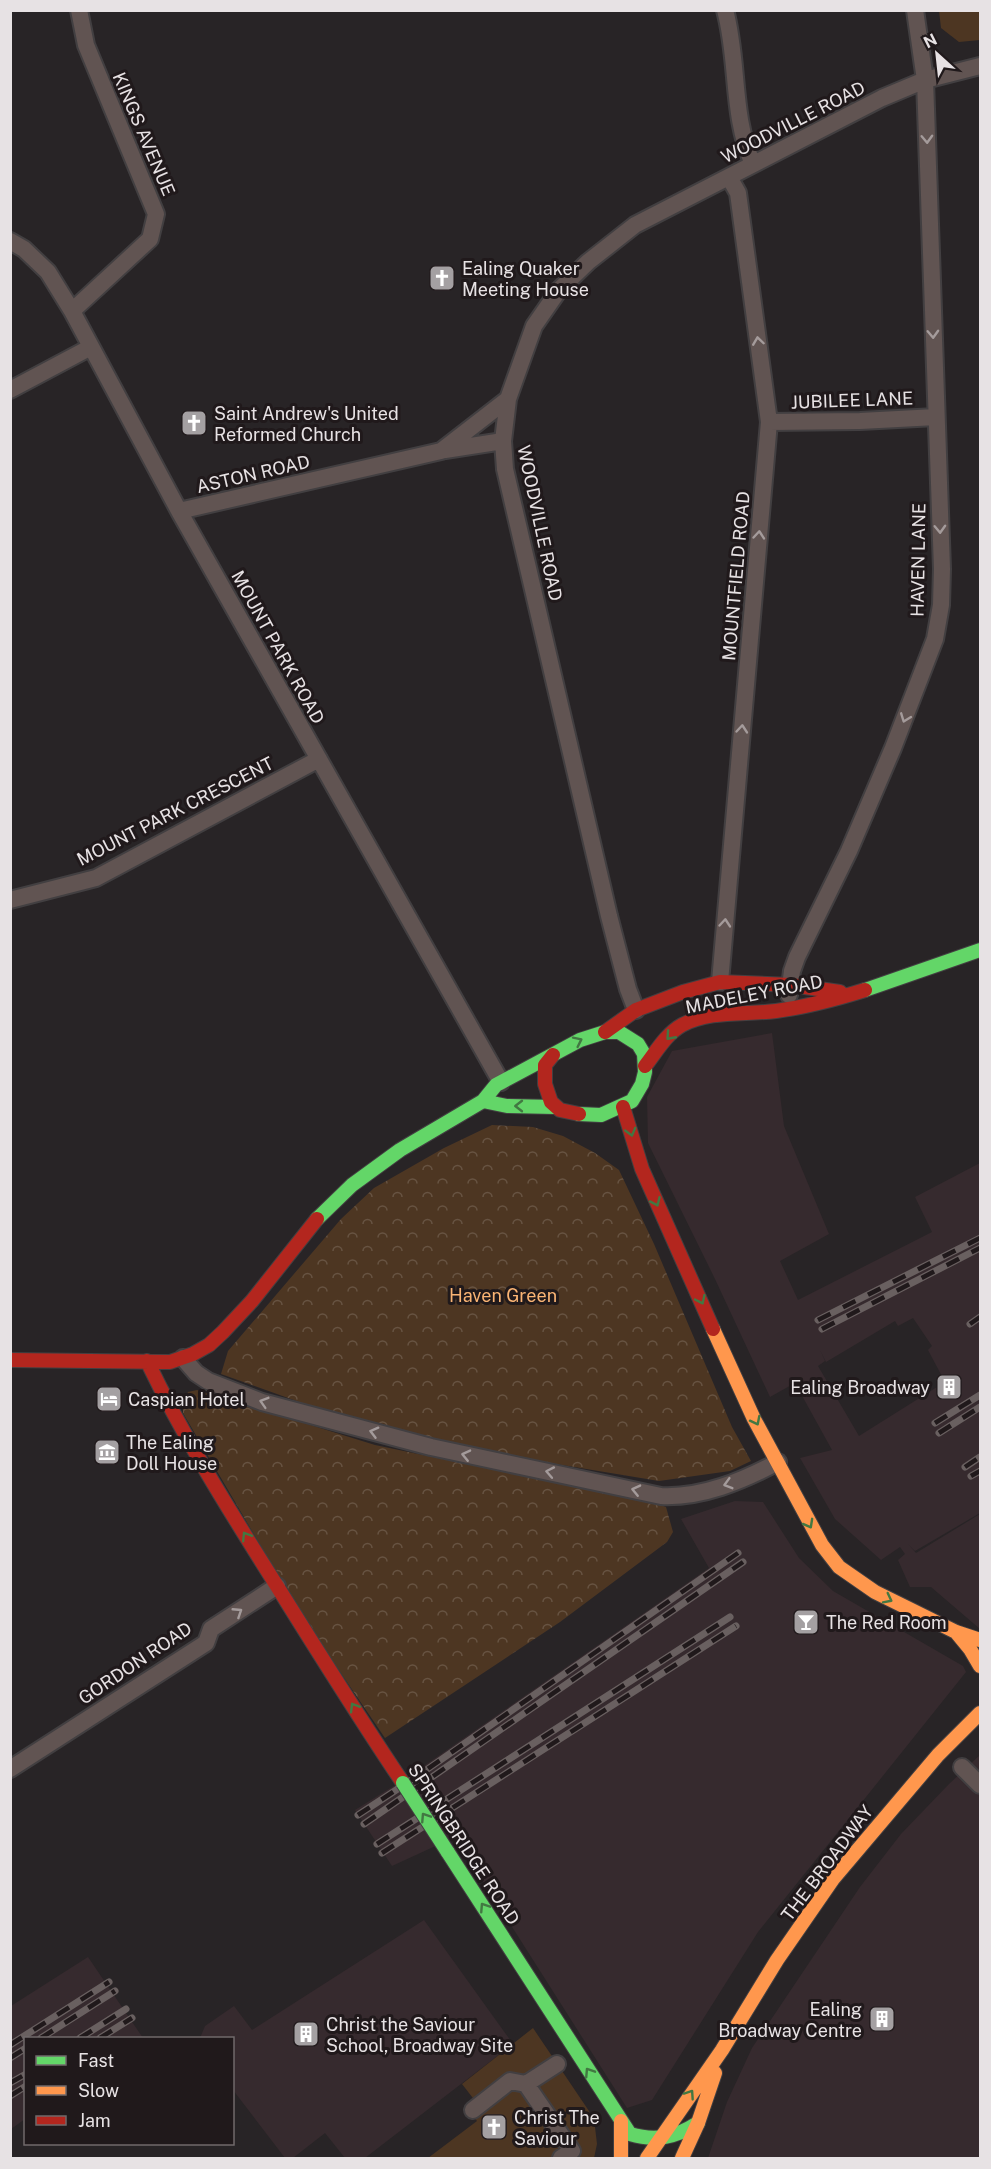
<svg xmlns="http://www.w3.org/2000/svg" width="991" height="2169" font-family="'Public Sans',sans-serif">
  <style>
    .built { fill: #362a2e; fill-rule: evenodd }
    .park { fill: url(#park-crowns) }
    .garden { fill: #4d3622 }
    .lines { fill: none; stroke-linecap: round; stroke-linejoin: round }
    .street-casing { stroke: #423f41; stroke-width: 20 }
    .fast-casing { stroke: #423f41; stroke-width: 16 }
    .slow-casing { stroke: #423f41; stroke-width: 16 }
    .jam-casing { stroke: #423f41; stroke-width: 16 }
    .street { stroke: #615452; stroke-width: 16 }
    .fast { stroke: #63d668; stroke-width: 14 }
    .slow { stroke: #ff974d; stroke-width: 14 }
    .jam { stroke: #b3261e; stroke-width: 14 }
    .rail-casing { stroke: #696060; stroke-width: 7 }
    .rail { stroke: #20191b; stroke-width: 4.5; stroke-dasharray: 14; stroke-linecap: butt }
    .fast-bridge-casing { stroke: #423f41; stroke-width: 16; stroke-linecap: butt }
    .fast-bridge { stroke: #63d668; stroke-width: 14 }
    .oneway { stroke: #a49b9b }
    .oneway2 { stroke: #427842 }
    .labels { text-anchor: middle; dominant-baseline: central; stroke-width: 6; stroke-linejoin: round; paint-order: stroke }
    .street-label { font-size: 18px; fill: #e7e2e4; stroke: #20191b }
    .poi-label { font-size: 18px; fill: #e7e2e4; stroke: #20191b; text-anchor: start }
    .park-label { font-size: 18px; fill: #fab474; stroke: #20191b }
  </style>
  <defs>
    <pattern id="park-crowns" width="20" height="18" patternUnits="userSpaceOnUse" patternTransform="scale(1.5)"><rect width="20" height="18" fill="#4d3622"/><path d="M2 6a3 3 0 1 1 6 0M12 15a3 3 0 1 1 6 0" fill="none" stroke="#675342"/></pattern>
  </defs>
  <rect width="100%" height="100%" fill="#282426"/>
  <path class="built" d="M772 1033 784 1126 829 1234 780 1261 798 1300 932 1232 915 1197 980 1163V1513L915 1551 908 1544 916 1553 980 1514V1629L931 1587H910L898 1560 905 1554 900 1547 881 1560 835 1519 800 1458 832 1450 795 1383 770 1397 715 1279 648 1143 647 1097 672 1051ZM913 1318 932 1346 928 1350 945 1382 859 1436 818 1366 825 1361 820 1350 826 1362 895 1321 898 1326Z
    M735 1501 763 1502 799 1558 833 1591 963 1666 966 1672 758 1932 652 2100 627 2108 455 1837 392 1866 355 1810 408 1777 709 1568 681 1519Z
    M980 1755V2158H708L727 2102 752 2048 860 1887 901 1834 949 1784Z
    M424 1920 513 2044 365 2158H345L325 2133 293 2158H285L233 2090 232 2038H200L205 2026 234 2006 252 2030Z
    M88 1957 143 2038H26L25 2119 11 2129V2006Z"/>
  <path class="park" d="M492 1125 533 1127 563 1136 595 1153 619 1170 654 1244 732 1427 751 1461 730 1471 659 1481 526 1459 377 1430 221 1374 228 1351 341 1219 374 1188 444 1148Z
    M197 1390 375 1445 658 1504 666 1507 673 1532 667 1542 560 1622 385 1738 300 1613 183 1413V1401L188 1392Z"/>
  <path class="garden" d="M939 11H980V40L959 42 941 28Z
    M533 2028 589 2111 595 2127 597 2144 594 2158H428L477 2121 467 2108 476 2102 462 2084Z"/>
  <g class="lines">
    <g class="street-casing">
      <path id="street" d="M725 10C739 61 731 116 753 164
        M10 241 24 249 48 272 72 311 179 511 501 1082
        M72 311 150 239 156 214 86 45 79 10
        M10 390 91 347
        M769 422 860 421 936 417
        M445 450 503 441
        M179 511 441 451 508 399
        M10 900 96 878 319 759
        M720 982 769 422 738 193 729 177
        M789 995 792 971 797 957 849 851 893 748 935 639 941 605 942 569 925 80 915 10
        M636 1010 628 989 609 916 505 469 503 441 508 399 534 326 559 290 588 262 635 225 882 98 925 80 980 66
        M183 1358 196 1373 208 1381 262 1402 431 1447 661 1496C702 1498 742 1481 778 1462
        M962 1767 980 1785
        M10 1769 206 1643 211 1629 277 1586
        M526 2084 557 2064
        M473 2110 510 2081 526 2084 572 2151 561 2158"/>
    </g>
    <g class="fast-casing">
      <path id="fast" d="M865 990 980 950
        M483 1101 507 1106 555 1107
        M317 1219 352 1185 400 1150 483 1101 496 1085 580 1040 605 1032H619L638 1044 644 1054 645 1072 642 1084 632 1101 601 1115 579 1114
        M447 1851 630 2134C656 2142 676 2137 698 2123"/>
    </g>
    <g class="slow-casing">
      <path id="slow" d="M713 1329 754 1419 822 1545 839 1567 875 1592 956 1632 980 1640
        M956 1632 970 1649 980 1666
        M621 2121V2158
        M647 2158 722 2050 777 1960 833 1879 938 1755 980 1713
        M682 2158 698 2123 715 2073"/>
    </g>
    <g class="jam-casing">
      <path id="jam" d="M605 1032 636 1010 683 992 720 982 791 985 840 992
        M553 1055 545 1065V1084L551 1102 560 1110 579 1114
        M645 1066C656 1052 666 1034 682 1025 710 1010 745 1015 776 1011 806 1007 836 999 865 990
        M623 1107 642 1169 713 1329
        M10 1360 170 1362 193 1354 209 1345 223 1332 252 1301 317 1219
        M147 1361C183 1436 226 1505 270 1575 314 1645 357 1715 403 1783"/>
    </g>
    <use href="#street" class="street"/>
    <use href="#fast" class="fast"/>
    <use href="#slow" class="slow"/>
    <use href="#jam" class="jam"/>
    <g class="rail-casing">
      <path id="rail" d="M818 1320 980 1238
        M970 1324 980 1317
        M822 1329 980 1248
        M935 1423 980 1395
        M939 1433 980 1407
        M965 1467 980 1457
        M971 1476 980 1471
        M358 1815 419 1775 738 1553
        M364 1824 743 1562
        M377 1844 730 1617
        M382 1853 736 1626
        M41 2038 115 1991
        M80 2038 126 2009
        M100 2038 132 2018
        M10 2045 109 1982
        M10 2058 26 2048
        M10 2083 26 2074
        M10 2096 26 2086"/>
    </g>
    <use href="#rail" class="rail"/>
    <g class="fast-bridge-casing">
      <path id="fast-bridge" d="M403 1783 447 1851"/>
    </g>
    <use href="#fast-bridge" class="fast-bridge"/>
  </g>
  <defs><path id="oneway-chevron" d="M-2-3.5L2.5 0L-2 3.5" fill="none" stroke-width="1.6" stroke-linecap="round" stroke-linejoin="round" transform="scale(1.5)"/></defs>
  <g class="oneway">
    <use href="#oneway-chevron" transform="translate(927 139) rotate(88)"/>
    <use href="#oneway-chevron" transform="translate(933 334) rotate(88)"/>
    <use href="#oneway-chevron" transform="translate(758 341) rotate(-98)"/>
    <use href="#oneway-chevron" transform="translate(940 529) rotate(88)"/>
    <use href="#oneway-chevron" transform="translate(759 535) rotate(-85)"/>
    <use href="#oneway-chevron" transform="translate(905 718) rotate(111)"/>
    <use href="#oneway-chevron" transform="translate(742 729) rotate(-85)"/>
    <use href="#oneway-chevron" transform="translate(725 923) rotate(-85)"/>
    <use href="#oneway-chevron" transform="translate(264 1402) rotate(-163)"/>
    <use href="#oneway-chevron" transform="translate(374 1432) rotate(-165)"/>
    <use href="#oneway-chevron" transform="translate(466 1455) rotate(-167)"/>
    <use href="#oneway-chevron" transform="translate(550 1472) rotate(-169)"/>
    <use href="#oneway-chevron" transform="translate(728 1484) rotate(164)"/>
    <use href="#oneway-chevron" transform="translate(636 1490) rotate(-167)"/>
    <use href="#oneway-chevron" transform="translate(238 1612) rotate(-33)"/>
  </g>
  <g class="oneway2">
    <use href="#oneway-chevron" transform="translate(670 1036) rotate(132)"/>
    <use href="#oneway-chevron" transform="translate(578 1041) rotate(-26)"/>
    <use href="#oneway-chevron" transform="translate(519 1106) rotate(180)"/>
    <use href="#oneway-chevron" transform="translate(631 1132) rotate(75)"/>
    <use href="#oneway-chevron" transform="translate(656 1202) rotate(66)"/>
    <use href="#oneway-chevron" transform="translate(701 1300) rotate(65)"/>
    <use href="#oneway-chevron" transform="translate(756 1421) rotate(63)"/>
    <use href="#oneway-chevron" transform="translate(809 1524) rotate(61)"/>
    <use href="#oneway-chevron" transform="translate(246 1536) rotate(-122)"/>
    <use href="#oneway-chevron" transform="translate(888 1599) rotate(27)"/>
    <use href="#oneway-chevron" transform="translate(354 1707) rotate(-121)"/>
    <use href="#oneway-chevron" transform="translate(425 1817) rotate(-123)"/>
    <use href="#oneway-chevron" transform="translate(484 1907) rotate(-123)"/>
    <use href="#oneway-chevron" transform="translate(589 2072) rotate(-123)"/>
    <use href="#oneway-chevron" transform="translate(690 2094) rotate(-56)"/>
  </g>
  <defs>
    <g id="church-square" transform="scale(1.35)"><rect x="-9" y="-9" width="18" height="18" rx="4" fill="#a4a0a2" stroke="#20191b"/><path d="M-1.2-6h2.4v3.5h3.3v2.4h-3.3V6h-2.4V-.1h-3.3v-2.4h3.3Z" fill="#fff"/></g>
    <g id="building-square" transform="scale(1.35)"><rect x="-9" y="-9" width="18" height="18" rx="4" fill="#a4a0a2" stroke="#20191b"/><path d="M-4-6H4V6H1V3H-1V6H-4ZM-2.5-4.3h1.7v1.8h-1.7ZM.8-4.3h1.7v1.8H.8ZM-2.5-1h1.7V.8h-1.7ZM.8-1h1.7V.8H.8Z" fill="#fff"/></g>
    <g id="hotel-square" transform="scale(1.35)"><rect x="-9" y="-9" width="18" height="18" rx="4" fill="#a4a0a2" stroke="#20191b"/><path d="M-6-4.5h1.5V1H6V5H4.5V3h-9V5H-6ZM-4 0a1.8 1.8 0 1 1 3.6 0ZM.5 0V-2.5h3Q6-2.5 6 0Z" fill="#fff"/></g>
    <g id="museum-square" transform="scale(1.35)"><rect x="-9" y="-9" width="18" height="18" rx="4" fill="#a4a0a2" stroke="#20191b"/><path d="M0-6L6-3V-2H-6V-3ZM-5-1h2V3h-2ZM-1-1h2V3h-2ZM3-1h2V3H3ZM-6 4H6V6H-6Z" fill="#fff"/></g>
    <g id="bar-square" transform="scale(1.35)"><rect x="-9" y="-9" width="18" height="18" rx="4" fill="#a4a0a2" stroke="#20191b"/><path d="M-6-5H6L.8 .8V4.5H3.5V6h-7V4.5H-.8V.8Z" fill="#fff"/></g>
  </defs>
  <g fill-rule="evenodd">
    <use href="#church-square" x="442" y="278"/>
    <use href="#church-square" x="194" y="423"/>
    <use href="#building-square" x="949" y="1387"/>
    <use href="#hotel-square" x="109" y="1399"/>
    <use href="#museum-square" x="107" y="1452"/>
    <use href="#bar-square" x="806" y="1622"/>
    <use href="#building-square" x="882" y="2019"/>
    <use href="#building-square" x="306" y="2034"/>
    <use href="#church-square" x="494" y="2127"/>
  </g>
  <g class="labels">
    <g class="street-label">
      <text transform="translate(793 122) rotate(-27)">WOODVILLE ROAD</text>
      <text transform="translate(144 134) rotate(67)">KINGS AVENUE</text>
      <text transform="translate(852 400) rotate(-2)">JUBILEE LANE</text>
      <text transform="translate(253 474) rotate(-13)">ASTON ROAD</text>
      <text transform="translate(540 523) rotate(78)">WOODVILLE ROAD</text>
      <text transform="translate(918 560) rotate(-89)">HAVEN LANE</text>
      <text transform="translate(736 576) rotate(-85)">MOUNTFIELD ROAD</text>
      <text transform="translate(278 647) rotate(61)">MOUNT PARK ROAD</text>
      <text transform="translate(175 811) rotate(-27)">MOUNT PARK CRESCENT</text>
      <text transform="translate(754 994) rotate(-11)">MADELEY ROAD</text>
      <text transform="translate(135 1663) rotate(-34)">GORDON ROAD</text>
      <text transform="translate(464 1844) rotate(57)">SPRINGBRIDGE ROAD</text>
      <text transform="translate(827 1863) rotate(-53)">THE BROADWAY</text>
    </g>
    <g class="poi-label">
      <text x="462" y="268">Ealing Quaker<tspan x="462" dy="21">Meeting House</tspan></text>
      <text x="214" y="413">Saint Andrew's United<tspan x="214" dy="21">Reformed Church</tspan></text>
      <text x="930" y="1387" text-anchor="end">Ealing Broadway</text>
      <text x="128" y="1399">Caspian Hotel</text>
      <text x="126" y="1442">The Ealing<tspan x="126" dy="21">Doll House</tspan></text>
      <text x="826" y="1622">The Red Room</text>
      <text x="862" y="2009" text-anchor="end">Ealing<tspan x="862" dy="21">Broadway Centre</tspan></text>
      <text x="326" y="2024">Christ the Saviour<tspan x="326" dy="21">School, Broadway Site</tspan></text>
      <text x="514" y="2117">Christ The<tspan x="514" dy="21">Saviour</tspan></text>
    </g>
    <g class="park-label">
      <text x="503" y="1295">Haven Green</text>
    </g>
  </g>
  <rect width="991" height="2169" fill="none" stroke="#e7e2e4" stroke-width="24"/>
  <rect x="24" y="2037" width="210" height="108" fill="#20191b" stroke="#70696b" stroke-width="1.5"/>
  <rect x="36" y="2056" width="30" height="9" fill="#63d668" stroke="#70696b" stroke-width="1.5"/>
  <text x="78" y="2067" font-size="18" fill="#e7e2e4">Fast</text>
  <rect x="36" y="2086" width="30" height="9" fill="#ff974d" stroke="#70696b" stroke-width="1.5"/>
  <text x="78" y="2097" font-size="18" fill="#e7e2e4">Slow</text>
  <rect x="36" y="2116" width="30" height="9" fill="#b3261e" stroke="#70696b" stroke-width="1.5"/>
  <text x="78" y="2127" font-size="18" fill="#e7e2e4">Jam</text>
  <g transform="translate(937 54) rotate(333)" stroke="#20191b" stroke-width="4.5" paint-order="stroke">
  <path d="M0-4.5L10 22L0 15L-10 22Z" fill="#e7e2e4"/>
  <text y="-9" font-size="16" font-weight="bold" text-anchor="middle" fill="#e7e2e4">N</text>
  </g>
</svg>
